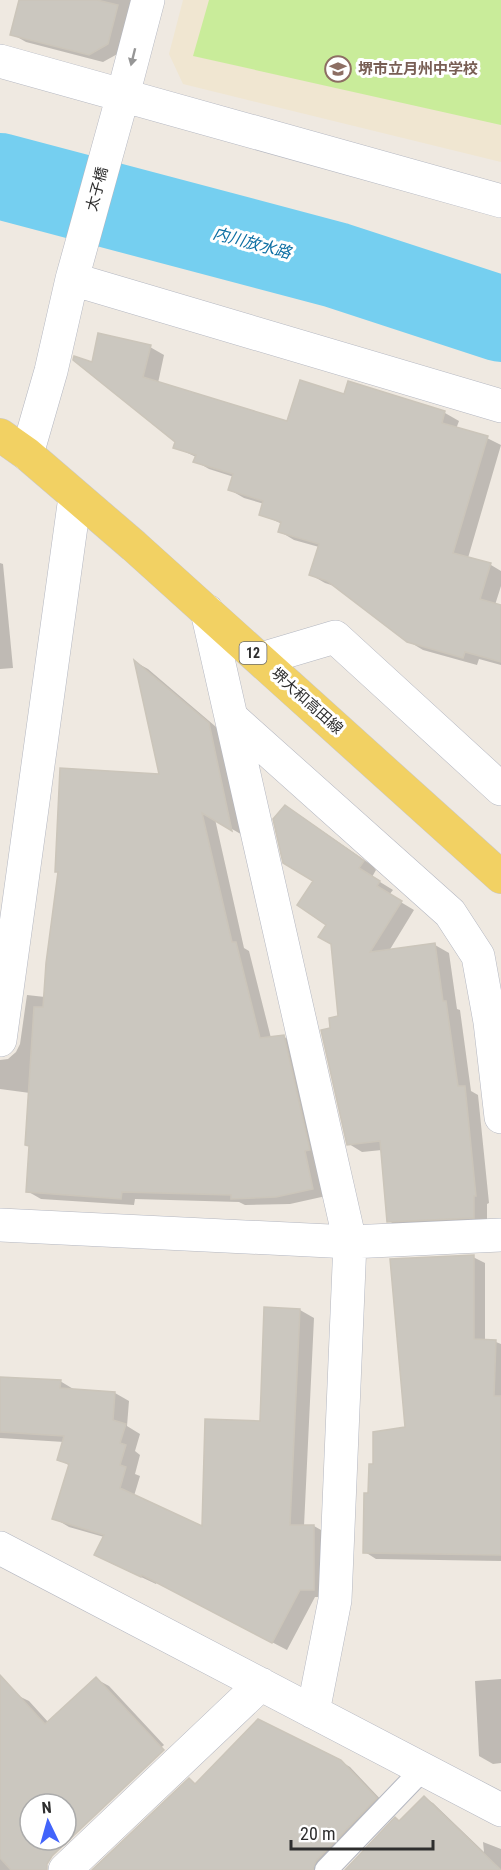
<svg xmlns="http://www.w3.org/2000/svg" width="501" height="1870" font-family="'Roboto Condensed','Noto Sans JP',sans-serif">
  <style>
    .education { fill: #f0e6d1 }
    .pitch { fill: #c9ec9a }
    .shadow { fill: #0003 }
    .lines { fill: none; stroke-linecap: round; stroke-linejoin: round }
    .river { stroke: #75cff0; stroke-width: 86 }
    .building { fill: #cbc7bf; stroke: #cbc5ba; stroke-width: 1.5; fill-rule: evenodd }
    .service-casing { stroke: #b4b7c1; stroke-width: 24 }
    .minor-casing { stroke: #b4b7c1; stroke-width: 34 }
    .primary-casing { stroke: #c9c9c9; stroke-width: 34 }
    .service { stroke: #fff; stroke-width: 22 }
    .minor { stroke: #fff; stroke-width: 33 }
    .primary { stroke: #f2d163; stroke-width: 33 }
    .oneway { fill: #969696 }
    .labels { text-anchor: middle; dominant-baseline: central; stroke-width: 6; stroke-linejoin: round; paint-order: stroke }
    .shield { fill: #fff; stroke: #6d6d6d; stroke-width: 1.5 }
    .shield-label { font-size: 14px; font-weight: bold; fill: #2e2e2e }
    .education-label { font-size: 15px; font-weight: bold; fill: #785e54; stroke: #fff; text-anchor: start }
    .street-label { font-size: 15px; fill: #2e2e2e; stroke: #fff }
    .water-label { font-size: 16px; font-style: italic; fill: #0d6fa3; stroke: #fff }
  </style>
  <rect width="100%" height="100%" fill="#efe9e1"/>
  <path class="education" d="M183 0H501V162L183 84 169 54Z"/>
  <path class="pitch" d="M209 0H501V125L193 56Z"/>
  <path class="shadow" d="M21 0H133L121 52 103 62 26 42 12 34Z
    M150 347 164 355 158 383 288 423 345 396 349 383 445 413 459 421 456 429 487 438 501 445 468 558 491 565 501 571V586L495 605 501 606V665L479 659 477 665 423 650 408 641 337 587 325 583 311 575 319 547 294 540 279 531 282 524 261 514 264 504 244 498 230 490 234 477 209 469 195 461 196 457 175 447 177 441 93 364Z
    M0 563 3 564 13 668 0 669Z
    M137 663 148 669 222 732 244 836 215 819 244 948 249 951 271 1038 284 1037 297 1044 326 1196 290 1204 245 1205 239 1202 135 1199 134 1205 41 1199 27 1191 31 1147 27 1145 30 1093 0 1089V1060L8 1059 16 1052 20 1044 27 995 45 997 60 873 56 871 161 775Z
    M299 815 373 866 376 870 372 877 393 890 389 895 414 910 389 951 435 945 449 953 457 1009 460 1010 471 1091 478 1095 489 1203 487 1204V1225L402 1229 389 1221 382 1150 362 1152 349 1144 332 943Z
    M473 1257 485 1263V1341L496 1342 501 1344V1561L376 1559 365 1552 369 1495 375 1465 407 1428Z
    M300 1310 314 1318 304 1526H314L328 1534V1597H315L287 1650 157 1582 156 1584 111 1563 104 1537 69 1527 54 1518 70 1466 59 1459 64 1442 0 1438V1379L60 1381 75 1390 115 1393 129 1401 127 1426 140 1434 135 1451 140 1455 135 1474 140 1476 134 1496 204 1528 262 1423Z
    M96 1679 109 1686 164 1745 66 1832V1804H30V1840H57L23 1870H0V1687L29 1701 49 1723Z
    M501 1679V1763L493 1764 479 1756 475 1681Z
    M340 1761 350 1767 385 1804 323 1870H103L196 1785Z
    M424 1798 433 1803 484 1852 483 1842 501 1849V1870H347L400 1822Z"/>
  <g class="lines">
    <path class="river" d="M0 176 336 265 501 319"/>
  </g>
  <path class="building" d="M19 0H97L118 5 108 44 89 55 10 35Z
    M98 333 151 345 143 377 287 421 300 380 344 394 348 381 445 411 442 423 488 436 453 553 491 563 480 599 501 605V662L465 652 463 658 407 642 327 581 309 575 319 544 278 532 281 522 259 515 263 501 228 490 233 474 193 462 196 455 173 448 175 442 73 360 74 356 92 362Z
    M134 660 209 723 232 831 202 813 232 942H236L260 1038 284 1035 310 1150 305 1151 313 1189 276 1197 231 1199V1195L122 1192 121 1199 26 1192 29 1146 25 1145 34 1007H43L46 963 58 872H55L60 768 159 774Z
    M285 805 359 857 364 861 359 868 380 881 377 886 402 901 370 952 435 943 443 1001H446L458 1086H465L476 1196H474V1218L387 1222 380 1141 347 1145 321 1030 330 1028 329 1018 338 1016 331 944 318 937 326 925 297 905 313 881 283 863 273 819Z
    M474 1255V1339L496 1340 494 1396H501V1555L363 1553 364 1493H368L369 1464H373V1432L405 1427 390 1259Z
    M264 1307 300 1309 290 1525H314V1590H300L272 1643 142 1575 141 1577 94 1555 104 1535 52 1519 69 1464 57 1460 64 1436 0 1432V1377L61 1380 60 1388 115 1392 113 1420 126 1424 120 1443 126 1445 120 1465 126 1467 120 1488 202 1526 205 1419 260 1421Z
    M0 1675 45 1724 96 1677 164 1750 52 1856 47 1864V1870H11L0 1858ZM30 1804H66V1840H30Z
    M258 1719 341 1760 377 1798 316 1861 313 1870H92L189 1778 195 1784Z
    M424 1796 501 1870H345L395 1817 399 1821Z"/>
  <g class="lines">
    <g class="service-casing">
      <path id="service" d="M326 1870 423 1769"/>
    </g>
    <g class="minor-casing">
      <path id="minor" d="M0 61 501 201
        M72 279 501 406
        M27 454 51 371 72 279 123 95 148 0
        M207 611 350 1242 335 1600 313 1712
        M261 659 335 637 501 789
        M233 719 450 913 478 956 490 1022 501 1117
        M0 1040 75 497
        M0 1225 350 1242 501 1235
        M0 1548 501 1810
        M65 1870 261 1684"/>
    </g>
    <g class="primary-casing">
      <path id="primary" d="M0 435 27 454 134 546 501 877"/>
    </g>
    <use href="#service" class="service"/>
    <use href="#minor" class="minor"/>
    <use href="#primary" class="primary"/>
  </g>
  <defs><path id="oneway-solid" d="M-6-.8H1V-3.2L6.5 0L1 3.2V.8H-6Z" transform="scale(1.5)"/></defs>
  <use class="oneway" href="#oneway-solid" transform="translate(133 57) rotate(104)"/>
  <defs>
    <g id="school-ring" transform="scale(1.35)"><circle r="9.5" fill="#fff" stroke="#8d6e63" stroke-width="1.5"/><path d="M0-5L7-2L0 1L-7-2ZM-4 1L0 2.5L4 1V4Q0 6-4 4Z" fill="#8d6e63"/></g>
  </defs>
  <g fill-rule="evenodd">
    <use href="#school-ring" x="338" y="69"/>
  </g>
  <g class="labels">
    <rect class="shield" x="239.5" y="642" width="27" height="22" rx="4.5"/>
    <g class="shield-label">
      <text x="253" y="653">12</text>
    </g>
    <g class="education-label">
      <text x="358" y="69">堺市立月州中学校</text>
    </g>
    <g class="street-label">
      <text transform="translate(97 189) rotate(-75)">太子橋</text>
      <text transform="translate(307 701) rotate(42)">堺大和高田線</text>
    </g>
    <g class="water-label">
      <text transform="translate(252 243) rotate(15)">内川放水路</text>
    </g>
  </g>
  <g transform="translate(48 1822) rotate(355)"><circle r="28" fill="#ffffff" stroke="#ababab" stroke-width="1.5"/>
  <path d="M0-4.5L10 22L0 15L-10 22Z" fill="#4264fb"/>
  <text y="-9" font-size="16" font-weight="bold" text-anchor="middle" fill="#2e2e2e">N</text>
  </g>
  <path d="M291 1840v9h142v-9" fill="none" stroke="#2e2e2e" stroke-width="3"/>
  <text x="300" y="1840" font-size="18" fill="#2e2e2e" stroke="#ffffff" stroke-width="4.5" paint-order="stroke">20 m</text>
</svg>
